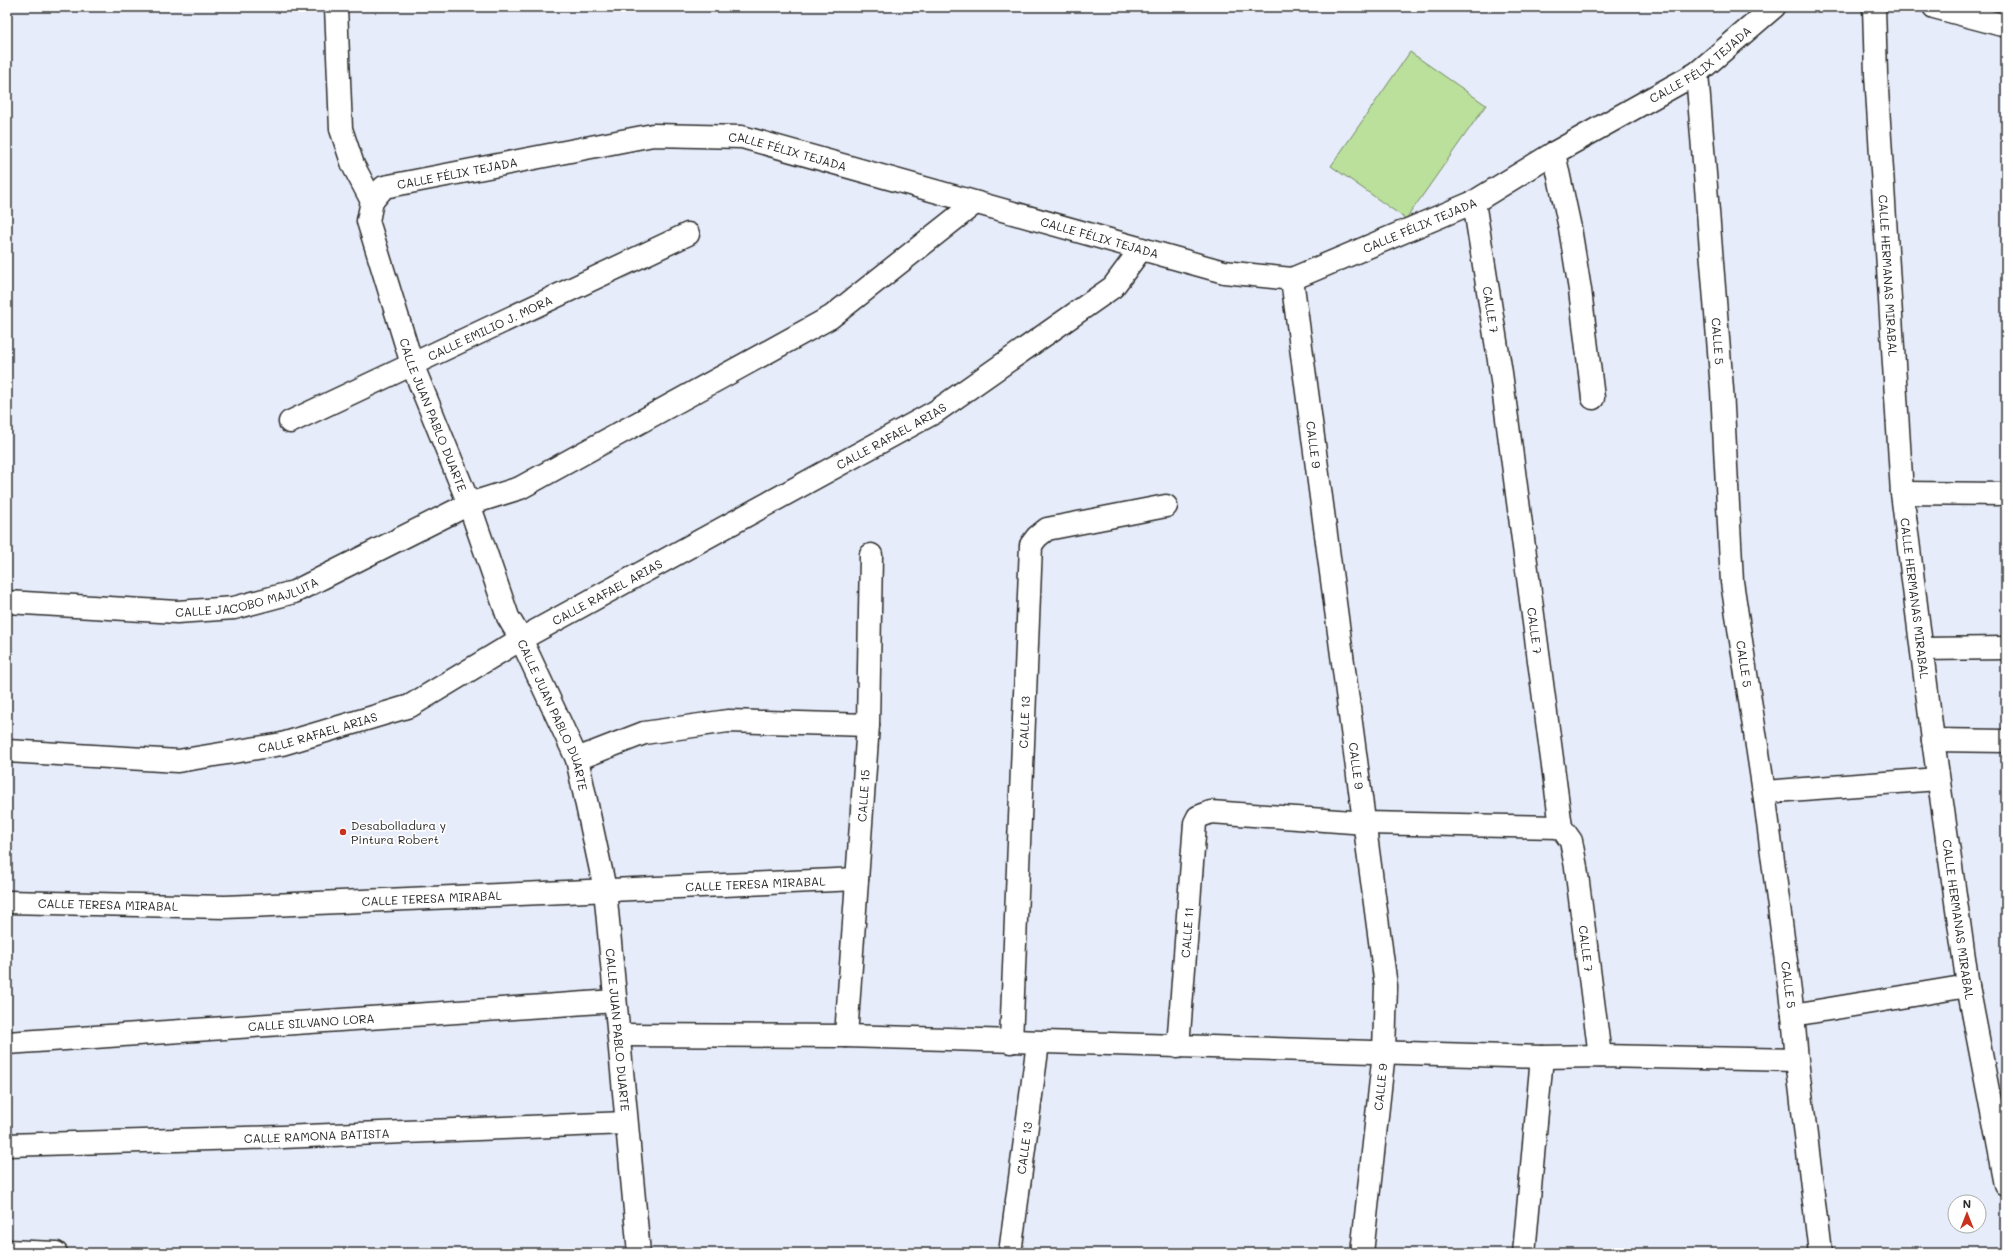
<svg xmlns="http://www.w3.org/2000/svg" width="2013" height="1260" font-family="Mali,sans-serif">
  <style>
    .pitch { fill: #bae09c; stroke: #728664 }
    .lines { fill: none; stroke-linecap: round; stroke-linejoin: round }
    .minor-casing { stroke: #2b2b2b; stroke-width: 25 }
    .minor { stroke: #fff; stroke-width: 22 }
    .poi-dot { fill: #c8321e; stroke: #fff; stroke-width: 1.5 }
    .labels { text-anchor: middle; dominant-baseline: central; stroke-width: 3.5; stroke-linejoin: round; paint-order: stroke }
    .street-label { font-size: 12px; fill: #2b2b2b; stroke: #fff }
    .poi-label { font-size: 12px; fill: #2b2b2b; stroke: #fff; text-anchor: start }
  </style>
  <rect width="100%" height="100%" fill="#e6ecfa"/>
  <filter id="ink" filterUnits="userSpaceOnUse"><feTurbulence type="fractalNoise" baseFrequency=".025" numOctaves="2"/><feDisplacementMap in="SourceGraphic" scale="8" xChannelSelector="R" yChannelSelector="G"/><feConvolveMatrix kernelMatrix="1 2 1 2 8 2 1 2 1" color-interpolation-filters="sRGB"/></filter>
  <g filter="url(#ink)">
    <path class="pitch" d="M1410 52 1486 105 1406 219 1331 166Z"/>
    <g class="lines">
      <g class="minor-casing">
        <g id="minor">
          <path d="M336 7 341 129 353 165 372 201"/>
          <path id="s1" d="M1874 7 1876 74 1902 493 1933 740 1968 986 2006 1185"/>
          <path d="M1934 7 2006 26"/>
          <path id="s2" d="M1697 73 1722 389 1732 582 1764 792 1793 1015 1797 1060 1820 1253"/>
          <path d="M1554 153 1570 228 1580 290 1593 398"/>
          <path id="s3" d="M372 201 384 187 653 135 742 137 1224 272 1292 279 1474 202 1554 153 1697 73 1774 7"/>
          <path id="s4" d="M372 201 368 221 412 364 469 504 508 617 521 639 577 759 605 889 639 1253"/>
          <path id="s5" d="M1474 202 1501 373 1561 827 1571 841 1576 867 1600 1056"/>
          <path id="s6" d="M1292 279 1386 986 1384 1052 1362 1253"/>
          <path id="s7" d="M290 422 688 234"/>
          <path d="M1902 493 2006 494"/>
          <path id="s8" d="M7 602 177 612 234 608 294 592 469 504 520 488 831 317 975 203"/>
          <path d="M1922 649 2006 648"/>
          <path d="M1933 740 2006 741"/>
          <path id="s9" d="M7 751 178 761 282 744 410 706 521 639 935 412 1113 287 1141 249"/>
          <path d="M577 759 644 733 728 721 868 725"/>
          <path d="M1764 792 1938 779"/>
          <path id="s10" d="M7 902 225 907 857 879"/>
          <path d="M1793 1015 1968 986"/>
          <path d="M619 1035 846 1036 1542 1057 1600 1056 1797 1060"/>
          <path id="s11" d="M846 1036 868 725 871 555"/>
          <path id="s12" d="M1011 1042 1031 545 1037 537 1047 529 1166 506"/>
          <path id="s13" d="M7 1043 615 1001"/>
          <path id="s14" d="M1178 1047 1195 823 1198 817 1211 812 1366 823 1561 827"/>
          <path id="s15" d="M7 1145 282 1137 626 1123"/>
          <path d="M7 1251 56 1253"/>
          <path id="s16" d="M1010 1253 1038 1043"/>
          <path d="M1524 1253 1542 1057"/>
        </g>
      </g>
      <use href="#minor" class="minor"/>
    </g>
  </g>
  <circle class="poi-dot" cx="343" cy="832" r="4"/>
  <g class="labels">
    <g class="street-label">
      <text stroke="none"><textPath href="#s3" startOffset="1413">CALLE FÉLIX TEJADA</textPath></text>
      <text stroke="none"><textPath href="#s3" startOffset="429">CALLE FÉLIX TEJADA</textPath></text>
      <text stroke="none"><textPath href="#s3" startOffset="93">CALLE FÉLIX TEJADA</textPath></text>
      <text stroke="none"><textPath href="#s3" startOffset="1089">CALLE FÉLIX TEJADA</textPath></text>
      <text stroke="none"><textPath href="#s3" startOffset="753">CALLE FÉLIX TEJADA</textPath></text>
      <text stroke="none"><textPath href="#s1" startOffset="269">CALLE HERMANAS MIRABAL</textPath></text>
      <text stroke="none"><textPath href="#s5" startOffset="109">CALLE 7</textPath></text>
      <text stroke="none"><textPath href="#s7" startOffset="221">CALLE EMILIO J. MORA</textPath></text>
      <text stroke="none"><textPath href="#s2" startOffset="269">CALLE 5</textPath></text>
      <text stroke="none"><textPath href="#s4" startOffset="225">CALLE JUAN PABLO DUARTE</textPath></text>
      <text stroke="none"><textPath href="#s9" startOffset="962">CALLE RAFAEL ARIAS</textPath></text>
      <text stroke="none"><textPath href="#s6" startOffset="167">CALLE 9</textPath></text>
      <text stroke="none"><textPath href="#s9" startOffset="638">CALLE RAFAEL ARIAS</textPath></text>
      <text stroke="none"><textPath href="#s8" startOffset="242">CALLE JACOBO MAJLUTA</textPath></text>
      <text stroke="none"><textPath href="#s1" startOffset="593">CALLE HERMANAS MIRABAL</textPath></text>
      <text stroke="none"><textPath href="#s5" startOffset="433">CALLE 7</textPath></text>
      <text stroke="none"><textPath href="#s2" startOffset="593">CALLE 5</textPath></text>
      <text stroke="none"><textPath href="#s4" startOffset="549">CALLE JUAN PABLO DUARTE</textPath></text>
      <text stroke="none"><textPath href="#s12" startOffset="320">CALLE 13</textPath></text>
      <text stroke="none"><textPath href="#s9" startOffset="314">CALLE RAFAEL ARIAS</textPath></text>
      <text stroke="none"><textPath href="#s6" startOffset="491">CALLE 9</textPath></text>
      <text stroke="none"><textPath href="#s11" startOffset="241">CALLE 15</textPath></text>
      <text stroke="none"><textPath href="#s10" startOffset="749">CALLE TERESA MIRABAL</textPath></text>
      <text stroke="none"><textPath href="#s10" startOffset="425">CALLE TERESA MIRABAL</textPath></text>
      <text stroke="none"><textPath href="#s10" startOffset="101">CALLE TERESA MIRABAL</textPath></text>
      <text stroke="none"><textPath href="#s1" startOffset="917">CALLE HERMANAS MIRABAL</textPath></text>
      <text stroke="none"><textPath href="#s14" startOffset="115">CALLE 11</textPath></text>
      <text stroke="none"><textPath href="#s5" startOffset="757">CALLE 7</textPath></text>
      <text stroke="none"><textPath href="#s2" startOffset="917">CALLE 5</textPath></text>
      <text stroke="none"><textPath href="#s13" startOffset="305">CALLE SILVANO LORA</textPath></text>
      <text stroke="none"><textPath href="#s4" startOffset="873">CALLE JUAN PABLO DUARTE</textPath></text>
      <text transform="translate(1380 1087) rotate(-84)">CALLE 9</text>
      <text stroke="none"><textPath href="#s15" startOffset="310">CALLE RAMONA BATISTA</textPath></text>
      <text stroke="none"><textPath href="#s16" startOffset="106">CALLE 13</textPath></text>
    </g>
    <g class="poi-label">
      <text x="351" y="825">Desabolladura y<tspan x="351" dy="14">Pintura Robert</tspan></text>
    </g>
  </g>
  <rect width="2013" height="1260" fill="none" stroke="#fff" stroke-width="24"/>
  <rect x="12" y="12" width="1989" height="1236" fill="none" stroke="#2b2b2b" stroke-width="1.5" filter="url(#ink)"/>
  <g transform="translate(1967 1214)"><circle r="19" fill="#ffffff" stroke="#aaaaaa"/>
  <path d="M0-3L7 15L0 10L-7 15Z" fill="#c8321e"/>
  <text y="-6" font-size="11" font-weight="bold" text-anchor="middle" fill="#2b2b2b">N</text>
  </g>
</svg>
